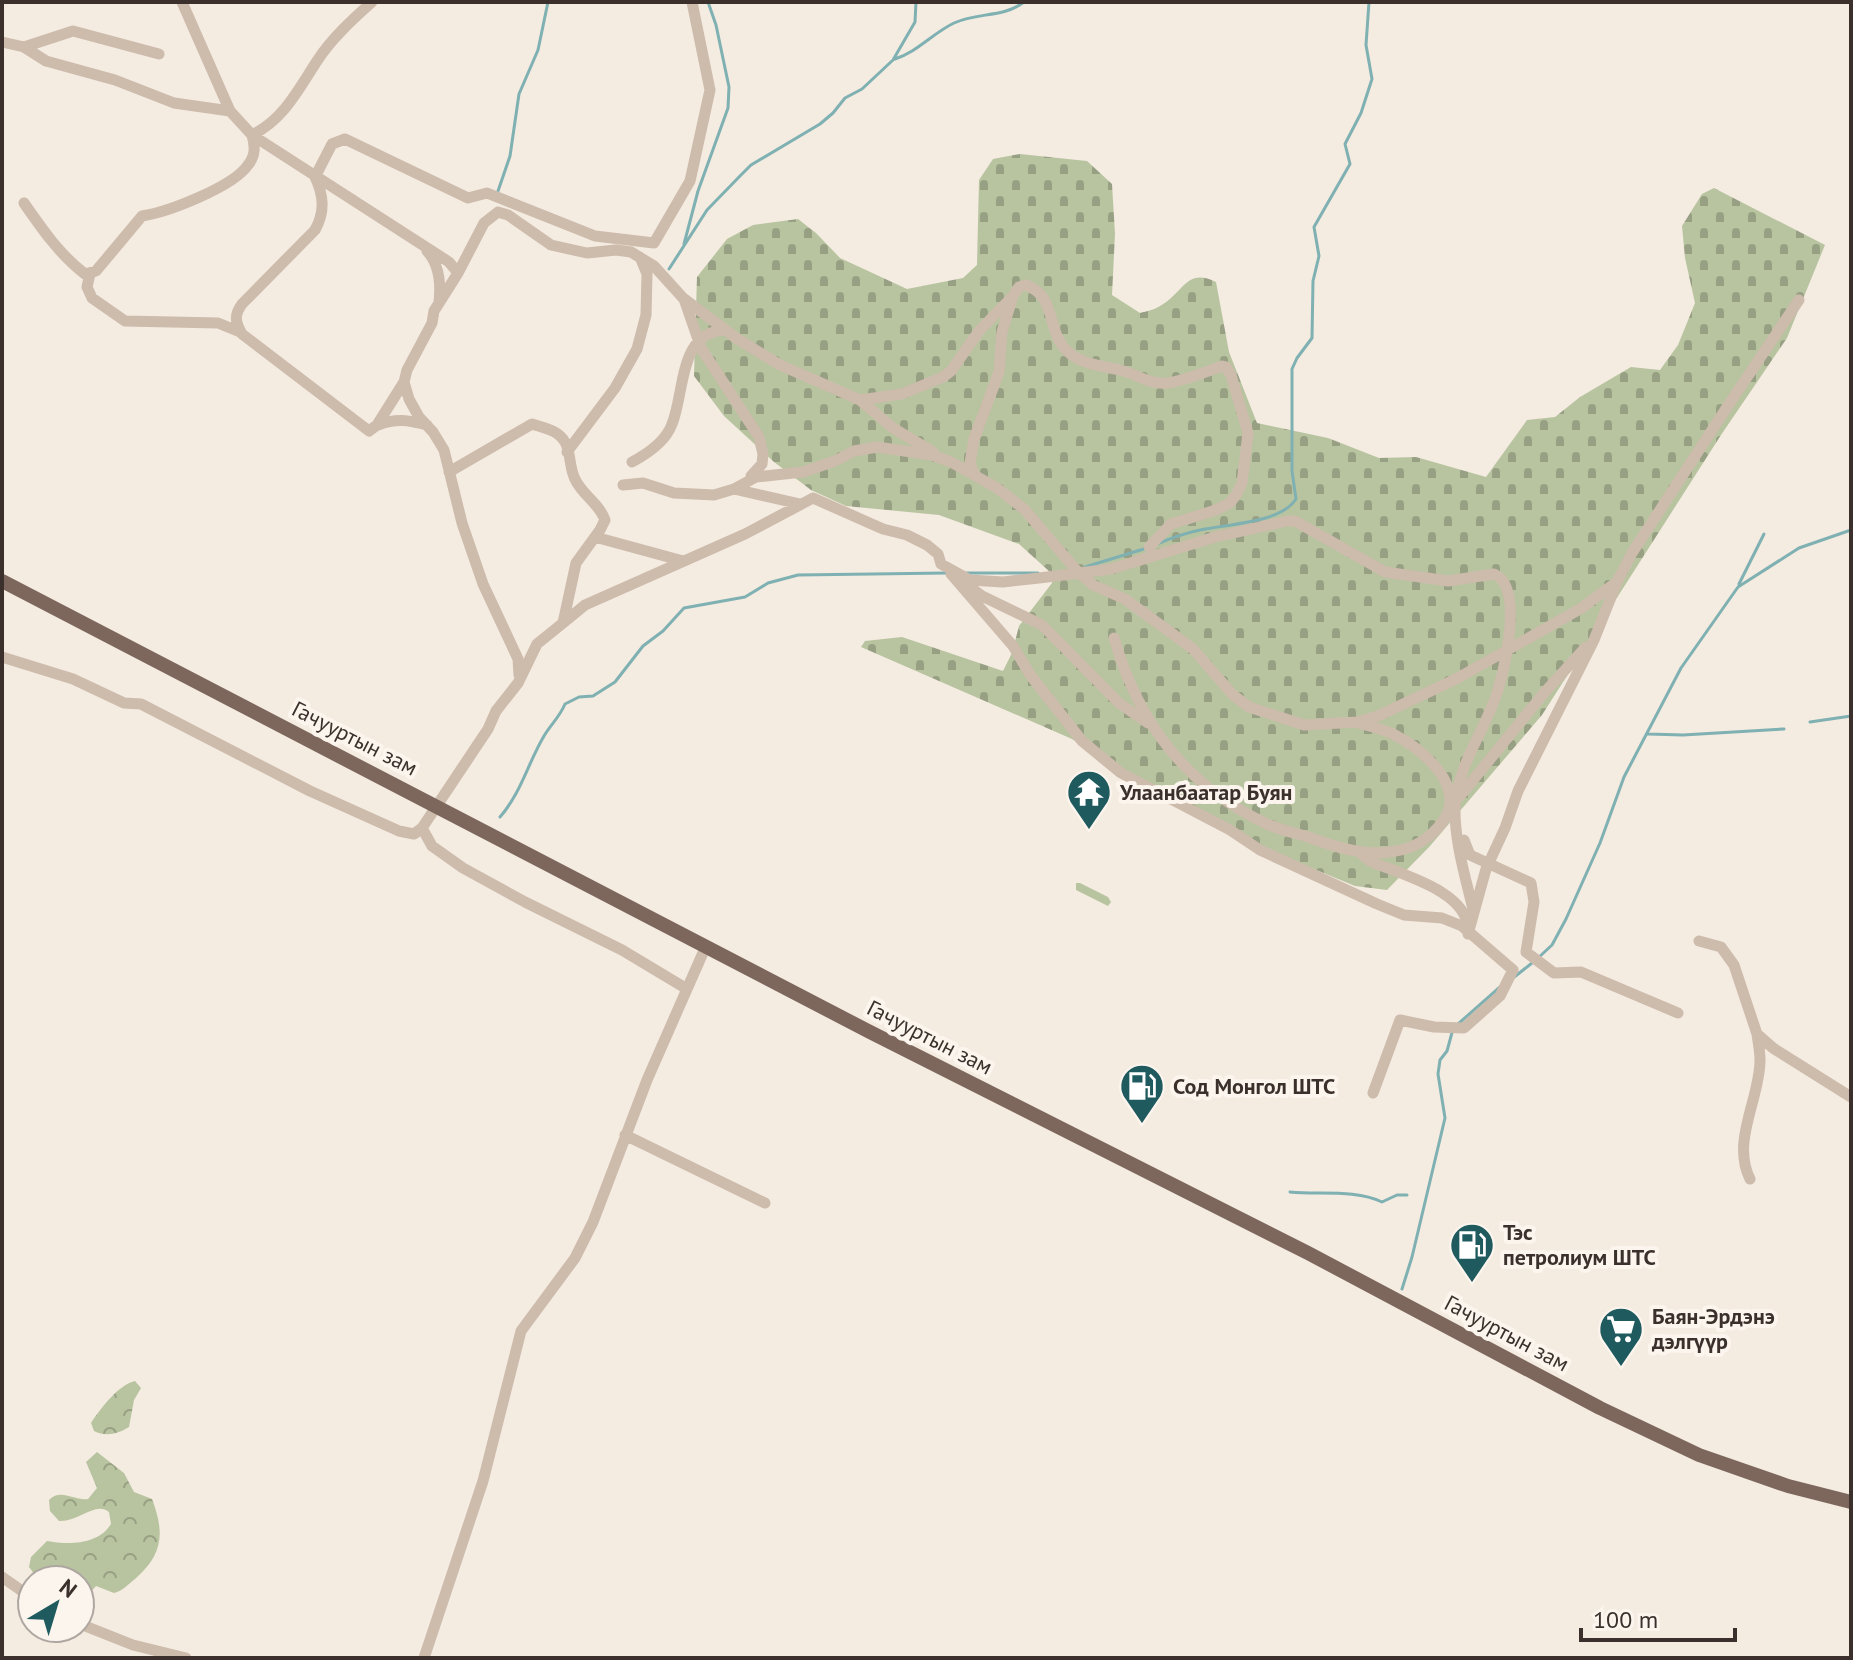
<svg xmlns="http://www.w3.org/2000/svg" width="1853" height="1660" font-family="'PT Sans',sans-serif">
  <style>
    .forest { fill: url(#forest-crowns) }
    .cemetery { fill: url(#cemetery-stones) }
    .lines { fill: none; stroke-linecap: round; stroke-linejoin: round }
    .stream { stroke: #7fb0b2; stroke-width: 3 }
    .minor { stroke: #cdbbac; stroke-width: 11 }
    .major { stroke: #7d675c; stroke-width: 14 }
    .labels { text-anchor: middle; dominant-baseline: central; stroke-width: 8; stroke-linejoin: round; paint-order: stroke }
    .street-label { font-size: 22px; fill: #3b302b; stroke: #fbf5ee }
    .poi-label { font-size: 22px; font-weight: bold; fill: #3b302b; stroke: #fbf5ee; text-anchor: start }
  </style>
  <defs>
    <pattern id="forest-crowns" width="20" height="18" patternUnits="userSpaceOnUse" patternTransform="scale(2)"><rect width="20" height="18" fill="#b8c4a0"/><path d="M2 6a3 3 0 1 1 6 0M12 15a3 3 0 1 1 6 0" fill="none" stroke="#97a083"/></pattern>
    <pattern id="cemetery-stones" width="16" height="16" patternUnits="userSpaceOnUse" patternTransform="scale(2)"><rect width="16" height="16" fill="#b8c4a0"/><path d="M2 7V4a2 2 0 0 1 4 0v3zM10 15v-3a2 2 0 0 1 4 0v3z" fill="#97a083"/></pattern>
  </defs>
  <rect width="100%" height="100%" fill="#f4ebe1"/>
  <path class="forest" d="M1076 883H1080L1108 897 1111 902 1108 906 1076 890Z
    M135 1381 141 1388 134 1400 129 1427C118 1434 106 1437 94 1431L91 1423C101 1408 118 1385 135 1381Z
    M97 1452 124 1473 134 1492 152 1499C165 1533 163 1555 135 1579 127 1585 123 1591 114 1593L96 1586 82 1601 80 1599V1580H39L29 1567 31 1557 47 1541C68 1545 98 1545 111 1524L109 1512C95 1501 80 1522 59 1521L50 1511 49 1500C61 1488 74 1501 88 1499L97 1488 86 1462Z"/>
  <path class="cemetery" d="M1020 154 1087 161 1112 184 1115 234 1112 295 1140 313C1147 311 1154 310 1160 306 1183 294 1186 267 1216 282L1229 352 1257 423 1328 438 1379 458 1416 457 1486 477 1527 420 1555 417 1580 397 1631 367 1660 370 1678 345 1695 303 1685 258 1682 226 1702 194 1714 188 1825 245 1787 338 1721 435 1542 715 1430 846 1387 890 1355 886 1243 840 1180 807 1072 739 861 647 865 641 902 637 1003 671 1012 653 1019 626 1052 583 1050 572 1019 544 939 515 846 506 811 490 774 462 724 416 694 376 697 277 727 239 753 225 798 219 816 233 840 258 907 289 963 278 977 265 979 180 993 159Z"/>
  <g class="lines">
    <path class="stream" d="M895 59C917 52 933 33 954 23 978 12 1003 18 1024 2
      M497 194 510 156 519 94 538 50 548 2
      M684 244 698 191 728 108 729 87 716 25 708 2
      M669 269 707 210 739 177 751 165 820 124 833 113 845 98 862 89 893 60 915 22 916 2
      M1157 544C1171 538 1186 533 1200 530 1227 524 1281 523 1296 499L1292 471V369L1297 358 1312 338 1313 281 1319 256 1314 227 1350 164 1345 144 1361 113 1372 79 1366 45 1369 2
      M1085 567 1147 548
      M966 573H1038
      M1739 584 1764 534
      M1810 722 1851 716
      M1648 734 1683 735 1784 729
      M500 817C521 793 528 763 544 736 551 724 559 718 565 704L579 697 593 696 615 682 643 646 663 631 684 608 745 597 768 583 798 575 946 573
      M1538 958 1552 945 1566 919 1600 843 1624 777 1681 668 1738 587 1799 548 1851 530
      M1513 978 1532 963
      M1458 1024 1500 987
      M1290 1192C1319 1195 1355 1189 1382 1202L1397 1195H1407
      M1402 1289 1412 1257 1445 1118 1438 1074 1440 1060 1447 1051 1453 1029"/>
    <path class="minor" d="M182 2 230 111 252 135 449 262 458 273 434 311 432 323 407 370 404 382 377 425 369 431 242 334C235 322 234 315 242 304L315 230C325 212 324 196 315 177
      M2 42 24 47 46 61 115 80 174 103 230 111
      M24 47 73 31 159 54
      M315 177 332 144 345 139 468 198 487 193 595 236 654 243 690 181 710 90 692 2
      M24 203C42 229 60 255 85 274L96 271 142 216C168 212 233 187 248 165 256 155 255 146 252 135 284 119 298 90 317 61 331 39 353 19 372 2
      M427 251C440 265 441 284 439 302
      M458 273 484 223 498 212 508 215 551 245 587 253 616 250 631 252 654 266 683 298 736 338 780 365 860 400 893 428 933 452
      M90 274 87 287 92 298 125 321 218 323 240 332
      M1013 296 1019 287 1026 285C1053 295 1048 321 1060 342 1073 364 1098 365 1120 370 1137 374 1149 385 1168 383 1186 380 1205 372 1222 366L1226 367 1231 375 1248 433 1242 483 1236 495 1230 503 1216 510 1171 524 1149 547
      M684 299 701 348 759 437 763 454 762 464 751 476
      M404 382 409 399 419 417 433 432 444 450 462 523 483 584 518 659 519 675
      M860 400 902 394 943 377 951 371 979 331 1013 296 1002 332 999 372 974 439 970 463 975 476
      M378 425C396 418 408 420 427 425
      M567 452 615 388 637 349 646 315 647 274 640 257
      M632 462C647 454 666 441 672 424 685 393 678 331 726 330
      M623 485 643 483 674 493 714 495 734 489 756 477 803 472 835 461 854 451 877 447 932 455 951 462 997 488 1024 509 1078 572 1093 585 1125 599 1193 649 1233 695 1249 707 1304 725 1358 722 1378 716 1456 679 1580 609 1617 582 1632 553 1729 404 1799 300
      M734 489 800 504
      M595 537 683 561
      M951 574 1013 646 1031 676 1082 741 1121 773 1230 830 1260 850 1377 904 1404 915 1442 918 1462 926 1513 970 1500 996 1464 1028 1434 1027 1400 1020 1373 1093
      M963 582 982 596 1042 625 1119 703 1148 723
      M563 623 585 605 745 534 813 498 883 529 907 535 927 545 938 554 941 564 970 580 1003 582 1039 578 1111 569 1215 537 1287 521H1295L1385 572 1448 581 1494 574C1524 586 1505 666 1498 690 1486 729 1458 764 1455 806 1454 839 1465 876 1473 909
      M1114 638C1139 724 1186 786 1267 824 1280 830 1295 833 1308 837 1340 849 1374 859 1408 848 1423 843 1437 831 1445 818 1465 783 1420 748 1393 734 1382 729 1370 726 1358 723
      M2 657 73 679 124 703 141 704 310 791 399 831 414 834 422 828 488 729 496 711 518 683 537 644 563 623 576 563 600 530 605 520C599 503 582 495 575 479 569 468 571 452 565 442 558 430 544 428 532 424L449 472
      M1460 796 1544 693 1586 647
      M422 828 432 846 463 868 525 902 622 950 687 989 647 1080 593 1222 575 1258 521 1331 483 1481 424 1658
      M1464 840 1470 855 1531 883 1534 902 1526 952 1554 973 1581 972 1678 1013
      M1360 853 1370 861C1398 874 1467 890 1468 929
      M1468 934 1486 869 1505 828 1518 791 1594 640 1617 582
      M1699 941 1721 947 1734 965 1757 1034 1773 1048 1851 1097
      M687 989 706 946
      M625 1135 765 1203
      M1750 1179C1731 1141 1760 1099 1760 1060 1760 1051 1758 1042 1757 1034
      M2 1577 32 1598
      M80 1624 133 1645 186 1658"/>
    <path class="major" d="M2 581 870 1032 1308 1253 1600 1408 1699 1455 1788 1486 1851 1502"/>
  </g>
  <defs>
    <g id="temple-pin" transform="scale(2.3)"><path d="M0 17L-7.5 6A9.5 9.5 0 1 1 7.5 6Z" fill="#1f5a5e" stroke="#fbf5ee"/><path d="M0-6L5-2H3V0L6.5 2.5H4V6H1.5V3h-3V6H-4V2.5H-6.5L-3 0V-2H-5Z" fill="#fff"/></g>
    <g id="fuel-pin" transform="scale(2.3)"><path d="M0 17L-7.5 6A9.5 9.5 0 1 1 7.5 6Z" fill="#1f5a5e" stroke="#fbf5ee"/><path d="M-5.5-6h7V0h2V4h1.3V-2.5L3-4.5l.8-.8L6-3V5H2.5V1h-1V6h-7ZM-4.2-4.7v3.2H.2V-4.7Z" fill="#fff"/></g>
    <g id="supermarket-pin" transform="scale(2.3)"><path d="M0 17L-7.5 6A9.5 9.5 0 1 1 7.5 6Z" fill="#1f5a5e" stroke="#fbf5ee"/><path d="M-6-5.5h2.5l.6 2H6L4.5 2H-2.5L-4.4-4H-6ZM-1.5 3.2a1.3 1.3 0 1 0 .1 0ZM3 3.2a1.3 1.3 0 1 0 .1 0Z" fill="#fff"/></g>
  </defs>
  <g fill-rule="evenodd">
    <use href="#temple-pin" x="1089" y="792"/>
    <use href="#fuel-pin" x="1142" y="1086"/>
    <use href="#fuel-pin" x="1472" y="1245"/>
    <use href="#supermarket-pin" x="1621" y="1329"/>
  </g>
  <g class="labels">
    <g class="street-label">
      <text transform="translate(355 738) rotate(27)">Гачууртын зам</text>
      <text transform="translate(930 1037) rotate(27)">Гачууртын зам</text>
      <text transform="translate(1507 1333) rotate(28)">Гачууртын зам</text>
    </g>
    <g class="poi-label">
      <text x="1120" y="792">Улаанбаатар Буян</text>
      <text x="1173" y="1086">Сод Монгол ШТС</text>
      <text x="1503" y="1232">Тэс<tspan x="1503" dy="25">петролиум ШТС</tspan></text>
      <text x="1652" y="1316">Баян-Эрдэнэ<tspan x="1652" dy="25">дэлгүүр</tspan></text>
    </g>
  </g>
  <rect width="1853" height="1660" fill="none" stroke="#3b302b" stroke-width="8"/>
  <g transform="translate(56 1604) rotate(38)"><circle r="38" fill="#fbf5ee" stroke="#aea6a0" stroke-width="2"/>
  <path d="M0-6L14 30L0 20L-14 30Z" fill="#1f5a5e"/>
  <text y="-12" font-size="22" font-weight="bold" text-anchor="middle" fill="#3b302b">N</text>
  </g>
  <path d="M1581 1628v12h154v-12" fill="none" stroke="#3b302b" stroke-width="4"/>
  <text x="1593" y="1628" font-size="24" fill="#3b302b" stroke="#fbf5ee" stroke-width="6" paint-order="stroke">100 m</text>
</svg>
